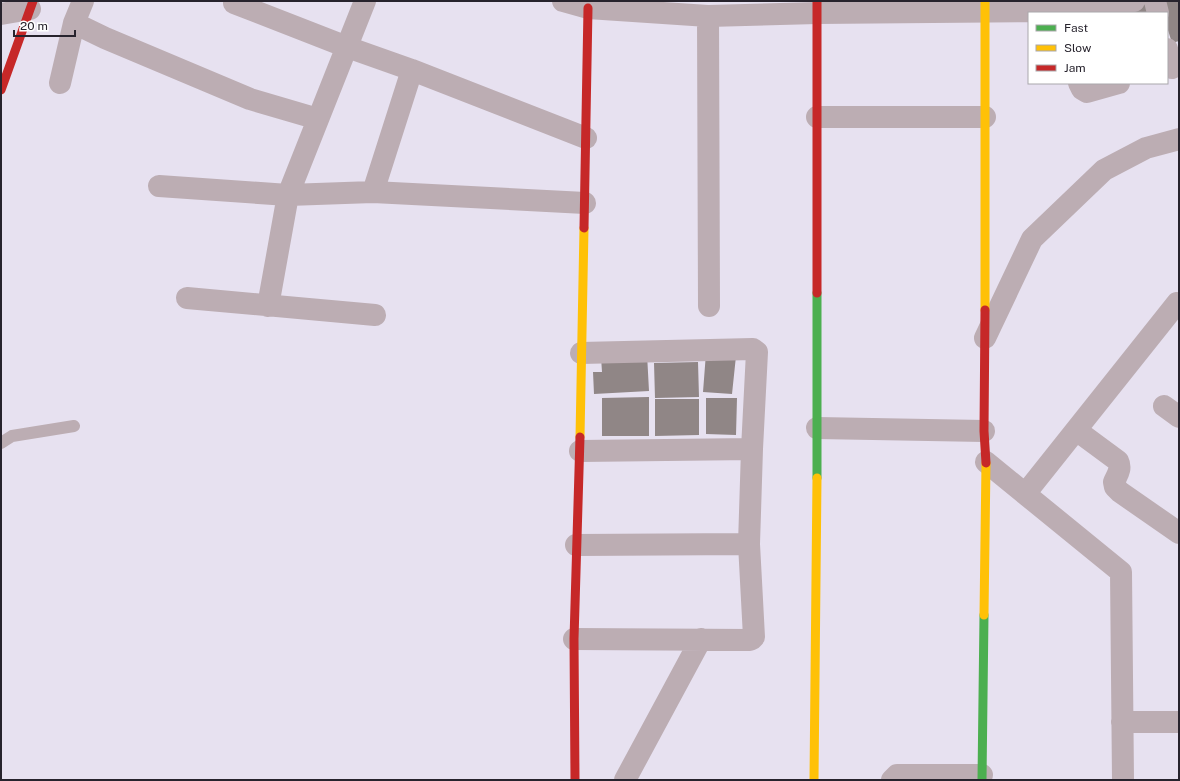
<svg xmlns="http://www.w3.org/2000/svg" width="1180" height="781" font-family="'Public Sans',sans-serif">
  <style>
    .building { fill: #908686 }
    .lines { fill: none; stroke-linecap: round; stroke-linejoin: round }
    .lane { stroke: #bcadb3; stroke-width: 12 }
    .street { stroke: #bcadb3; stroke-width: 22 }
    .fast { stroke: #4caf50; stroke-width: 9 }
    .slow { stroke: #ffc107; stroke-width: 9 }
    .jam { stroke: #c62828; stroke-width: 9 }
  </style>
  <rect width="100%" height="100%" fill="#e7e1f0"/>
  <path class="building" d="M1159 1H1179V41L1172 43 1167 27V13Z
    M1146 3 1150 13H1118Z
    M706 353 736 356 732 394 703 392Z
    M647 354 649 391 594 394 593 372H602L601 357Z
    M698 362 699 397 655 398 654 363Z
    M649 397V436H602V398Z
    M706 398H737L736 435 706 434Z
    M655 399H699V435L655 436Z"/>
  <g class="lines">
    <path class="lane" d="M1 443 12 436 74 426"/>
    <path class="street" d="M563 1 588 8 708 16 817 13 1060 11 1080 12 1134 1
      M1155 1 1158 13
      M234 3 347 47 412 70 586 138
      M1 14 30 9
      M708 16 709 306
      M74 23 105 38 250 99 318 119
      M1167 49 1172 68
      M60 83 74 23 83 1
      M1079 83 1082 89 1087 92 1119 83
      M817 117H985
      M159 186 288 195 373 192 585 203
      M373 192 412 70
      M187 298 375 315
      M268 306 288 195 365 1
      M985 338 1032 239 1104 170 1146 148 1179 139
      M1164 406 1179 417
      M817 428 984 431
      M1076 430 1118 461C1122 469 1117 475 1114 482L1115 487 1120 492 1179 533
      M580 451 752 449
      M986 462 1121 572 1123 780
      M1025 494 1177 303 1179 305
      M576 545 749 544
      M574 639 750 640 752 639 754 637 749 544 752 449 757 352 753 349 581 353
      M1122 722H1179
      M625 780 701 639
      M892 780 897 775H982"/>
    <path class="fast" d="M817 478V293
      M982 780 984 615"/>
    <path class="slow" d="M985 1V310
      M580 437 584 228
      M984 615 986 463
      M814 780 817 478"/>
    <path class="jam" d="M817 1V293
      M1 90 33 1
      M584 228 588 8
      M985 310 984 431 986 463
      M575 780 574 639 580 437"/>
  </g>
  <rect width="1180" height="781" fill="none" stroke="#27232d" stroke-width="4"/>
  <rect x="1028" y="12" width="140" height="72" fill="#ffffff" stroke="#a9a7ab"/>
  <rect x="1036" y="25" width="20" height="6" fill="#4caf50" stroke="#a9a7ab"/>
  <text x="1064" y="32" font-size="12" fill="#27232d">Fast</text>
  <rect x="1036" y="45" width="20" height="6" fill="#ffc107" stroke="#a9a7ab"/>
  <text x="1064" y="52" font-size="12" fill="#27232d">Slow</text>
  <rect x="1036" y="65" width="20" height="6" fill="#c62828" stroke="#a9a7ab"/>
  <text x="1064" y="72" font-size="12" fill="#27232d">Jam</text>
  <path d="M14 30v6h61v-6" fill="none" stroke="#27232d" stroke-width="2"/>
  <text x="20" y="30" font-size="12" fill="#27232d" stroke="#ffffff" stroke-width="3" paint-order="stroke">20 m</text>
</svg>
